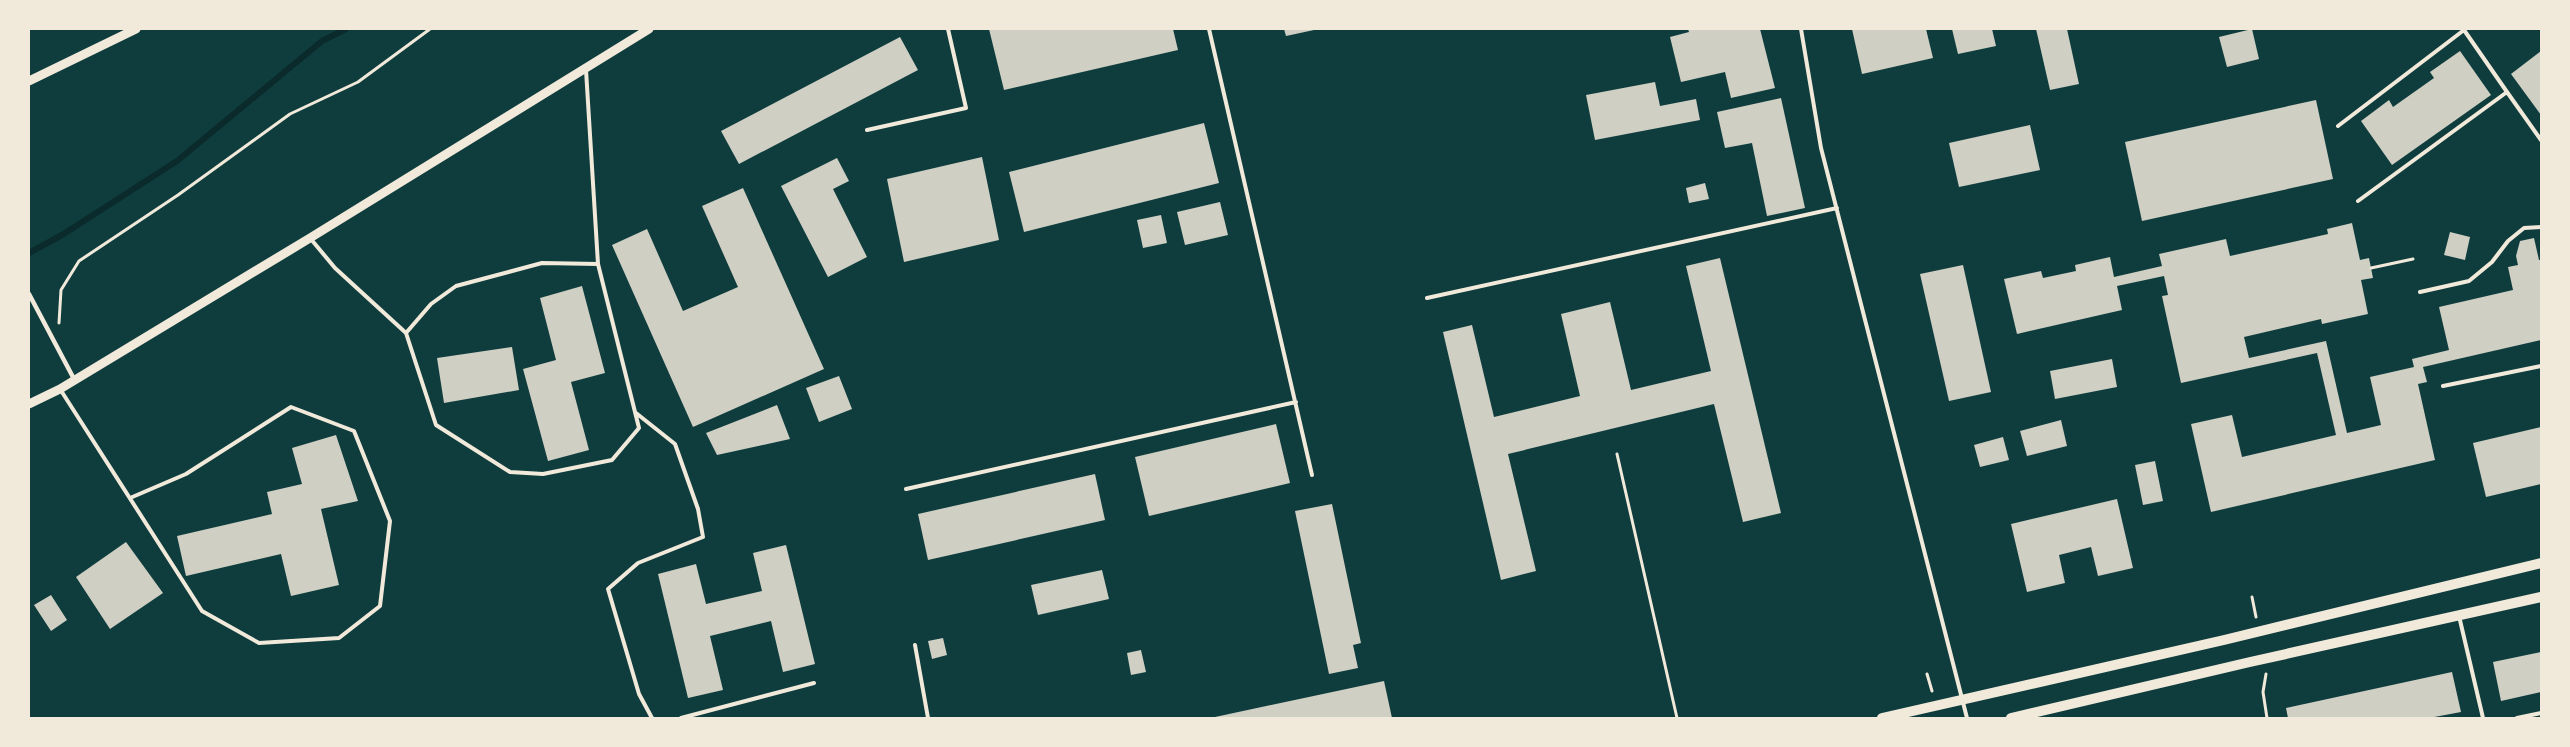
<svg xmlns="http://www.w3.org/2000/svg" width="2570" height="747" font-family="'Exo 2',sans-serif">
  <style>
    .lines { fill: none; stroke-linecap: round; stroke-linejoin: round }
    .stream { stroke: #0a2a2b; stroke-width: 6 }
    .building { fill: #cfcfc3 }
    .path { stroke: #f1e9da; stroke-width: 3 }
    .service { stroke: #f1e9da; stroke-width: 4 }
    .pedestrian { stroke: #f1e9da; stroke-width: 4.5 }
    .tertiary { stroke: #f1e9da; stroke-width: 9 }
    .secondary { stroke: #f1e9da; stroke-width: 10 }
  </style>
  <rect width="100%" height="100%" fill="#0f3d3e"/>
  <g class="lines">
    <path class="stream" d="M29 253 62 235 177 161 322 41 346 29"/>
  </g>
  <path class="building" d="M989 29H1173L1178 50 1004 90Z
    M1284 29H1313L1314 30 1286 36Z
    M1688 29H1760L1775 88 1731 98 1725 72 1681 82 1670 37 1689 32Z
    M1852 29H1926L1933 58 1862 74Z
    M1952 29H1992L1996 46 1958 54Z
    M2036 29H2067L2079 84 2050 90Z
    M2252 29 2259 59 2227 67 2219 37Z
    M900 37 918 70 739 164 721 131Z
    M2460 51 2491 95 2392 165 2361 121 2389 100 2393 107 2434 78 2430 72Z
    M2541 51V115L2511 74Z
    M1655 82 1660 106 1696 99 1700 120 1595 140 1586 95Z
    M1781 98 1805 208 1767 216 1752 143 1725 148 1717 112Z
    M2316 100 2333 179 2142 221 2125 142Z
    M1204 123 1219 183 1024 232 1009 172Z
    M2030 125 2040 170 1959 187 1949 143Z
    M982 157 999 240 904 262 887 179Z
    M837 158 849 181 833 189 867 257 828 277 781 186Z
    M1705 183 1709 199 1689 203 1686 188Z
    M743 188 824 369 693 427 612 245 647 229 683 311 738 287 702 206Z
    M1220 202 1228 235 1185 245 1177 212Z
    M1161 215 1167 243 1143 248 1137 220Z
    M2352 223 2360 260 2369 258 2373 278 2361 280 2368 314 2322 324 2321 319 2244 337 2249 358 2326 341 2347 433 2381 425 2370 377 2414 367 2412 359 2449 350 2439 307 2513 290 2508 267 2518 265 2516 256 2520 241 2534 238 2539 260H2541V340L2423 367 2427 382 2418 384 2435 460 2211 512 2191 424 2232 415 2242 457 2336 435 2317 353 2181 383 2162 296 2168 295 2164 276 2117 286 2122 310 2017 334 2004 279 2041 271 2043 278 2076 271 2075 265 2110 257 2114 277 2162 266 2159 254 2226 239 2230 256 2328 234 2327 229Z
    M2450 232 2470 237 2465 260 2444 255Z
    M1720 258 1781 513 1743 522 1714 404 1508 454 1536 571 1501 580 1443 332 1472 325 1494 417 1580 396 1561 314 1610 302 1631 390 1711 371 1686 266Z
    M1963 265 1991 392 1949 401 1920 274Z
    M582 286 605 373 571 382 589 450 548 461 523 369 556 360 540 298Z
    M512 347 519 390 444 403 437 358Z
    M2112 359 2117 387 2055 399 2050 371Z
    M839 376 852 409 819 422 806 388Z
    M777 405 790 439 717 455 706 433Z
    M2061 420 2067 446 2027 456 2020 431Z
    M1276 424 1290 483 1149 516 1135 457Z
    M2541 427V484L2486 497 2473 443Z
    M336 435 358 501 321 509 339 585 291 596 281 554 186 576 177 536 272 514 267 492 302 484 292 448Z
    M2003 437 2009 460 1980 467 1974 445Z
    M2155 461 2163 501 2143 505 2135 465Z
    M1095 474 1105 520 928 560 918 514Z
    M2117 499 2133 568 2098 576 2091 547 2059 555 2065 583 2027 592 2011 524Z
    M1332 504 1361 643 1353 645 1358 668 1329 674 1295 511Z
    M126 542 163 593 110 629 76 577Z
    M786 545 815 664 783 672 771 621 710 636 723 690 688 698 658 574 696 564 706 604 762 591 753 553Z
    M1102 570 1109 599 1038 615 1031 585Z
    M51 595 67 620 51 631 34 605Z
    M943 638 947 655 932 659 928 641Z
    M1141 650 1146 672 1131 675 1127 653Z
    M2541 652V692L2501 701 2493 662Z
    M2452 672 2461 712 2429 718H2288L2286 708Z
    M1384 681 1392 718H1215V717Z"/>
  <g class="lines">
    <path class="path" d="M2371 268 2413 259
      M59 323 61 290 79 261 178 195 290 114 358 82 430 29
      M1617 454 1677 718
      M2252 597 2256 617
      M1927 674 1932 691
      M2266 674 2263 692 2267 718"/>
    <path class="service" d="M1209 29 1312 475
      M1801 29 1821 148 1967 718
      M2338 126 2464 30 2507 92
      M867 130 966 108 948 29
      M2358 201 2507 92 2541 140
      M310 238 335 268 406 333 436 425 510 472 543 474 612 460 639 428 598 264
      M2420 292 2469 281 2492 262 2508 241 2524 228 2541 227
      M1427 298 1837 208
      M406 333 431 304 456 286 542 263 598 264 586 70
      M2443 386 2541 366
      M60 389 202 611 259 643 339 638 380 606 390 521 354 431 291 407 186 474 130 498
      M636 413 675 444 698 509 703 537 638 563 608 589 639 694 652 718
      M906 489 1296 402
      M2459 616 2483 718
      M915 645 928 718
      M681 718 814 683
      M2517 718 2541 713"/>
    <path class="pedestrian" d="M29 294 74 379"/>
    <path class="tertiary" d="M29 81 136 29
      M29 404 60 389 310 238 649 29"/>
    <path class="secondary" d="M1882 718 2224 640 2541 563
      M2011 718 2250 662 2541 597"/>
  </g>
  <rect width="2570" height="747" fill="none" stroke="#f1e9da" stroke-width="60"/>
</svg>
